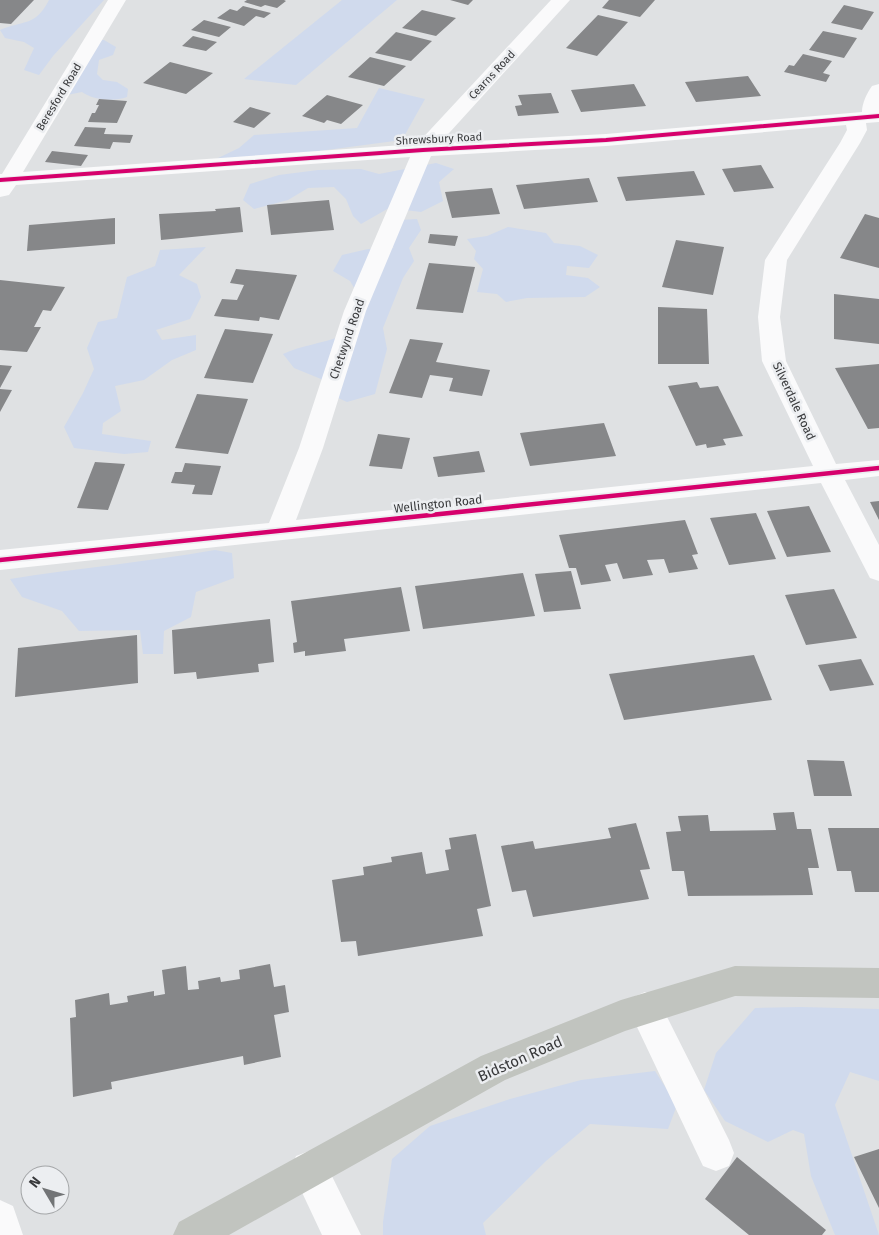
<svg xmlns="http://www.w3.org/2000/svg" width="879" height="1235" font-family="'Fira Sans',sans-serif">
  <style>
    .green { fill: #d0daed }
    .building { fill: #868789 }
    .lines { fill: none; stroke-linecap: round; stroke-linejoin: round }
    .minor { fill: #fafafb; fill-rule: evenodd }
    .major { fill: #c1c4bf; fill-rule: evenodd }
    .cycleway-far1-casing { stroke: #eceef1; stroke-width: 6 }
    .cycleway-casing { stroke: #eceef1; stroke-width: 8 }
    .cycleway-far1 { stroke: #d6006c; stroke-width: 4 }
    .cycleway { stroke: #d6006c; stroke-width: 4.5 }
    .labels { text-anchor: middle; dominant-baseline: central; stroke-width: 5; stroke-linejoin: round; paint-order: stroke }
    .far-street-label { font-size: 11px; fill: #38393b; stroke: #eceef1 }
    .street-label { font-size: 12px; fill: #38393b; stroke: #eceef1 }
    .near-street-label { font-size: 15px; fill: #38393b; stroke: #eceef1 }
  </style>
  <rect width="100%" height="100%" fill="#dfe1e3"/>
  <path class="green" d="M49 0H104L53 56 39 75 24 70 34 48 24 42 5 38 0 30C23 20 35 27 49 0Z
    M342 0H397L296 85 244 79Z
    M89 40H104L116 47 113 55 99 60 97 74 103 80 117 82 128 89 127 97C113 102 93 100 82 92L67 95Z
    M379 88 425 99 402 140 289 155 216 159 239 148 254 135 357 128Z
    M436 163 454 169 439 182 443 201 421 212 389 208 361 224 353 216 346 199 334 187 308 188 288 200 254 209 243 200 250 184 279 175 318 170 361 169 379 174Z
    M417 219 421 230 409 248 414 261 403 278 383 328 387 349 375 394 347 402 322 391 321 379 294 368 283 354C302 345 321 344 341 336L356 291 350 281 333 271 342 255 368 249 394 248 378 237 383 221Z
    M508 227 546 233 554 243 580 246 598 255 589 268 567 266 566 275 588 278 600 287 585 297 527 298 506 302 497 294 477 292 483 269 474 259 476 251 467 239 487 236Z
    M206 247 179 275 197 284 201 297 190 319 156 330 162 340 196 335V350L172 360 144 380 115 386 121 411 103 423 102 434 151 441 148 452 124 454 74 448 64 427 83 393 94 369 87 348 98 322 117 318 127 277 155 266 160 250Z
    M215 550 232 553 234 578 196 592 191 617 164 631 163 654H143L140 630 79 631 62 611 22 597 10 579C78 568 147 562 215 550Z
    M801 1007 879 1009V1081L850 1072 835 1105 879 1235H835L811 1176 804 1134 793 1130 768 1142 725 1121 704 1090 716 1053 755 1008Z
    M655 1071 677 1105 668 1129 590 1124 546 1161 483 1223 486 1235H383V1222L392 1159 430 1126 510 1099 581 1080Z"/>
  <path class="building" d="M0 0H34L11 24 0 23Z
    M247 0H284L286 1 277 8 265 5 261 7 244 2Z
    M450 0H473L468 5Z
    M609 0H655L640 17 602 8Z
    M844 5 874 12 862 30 831 23Z
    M243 6 271 13 264 18 256 16 244 26 217 18 230 9 237 11Z
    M422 10 456 18 436 36 402 28Z
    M598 15 628 22 597 56 566 48Z
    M204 20 231 27 219 37 191 30Z
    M823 31 857 38 844 58 809 50Z
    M396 32 432 41 411 61 375 53Z
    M193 36 217 42 206 51 182 46Z
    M803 54 832 61 823 73 830 75 826 82 784 72 789 65 794 66Z
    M370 57 406 66 384 86 348 77Z
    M170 62 213 73 186 94 143 83Z
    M748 76 761 96 696 102 685 82Z
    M634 84 646 106 581 112 571 90Z
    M551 93 559 113 518 116 515 106 522 105 518 95Z
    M327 95 363 105 341 124 327 120 324 123 302 116Z
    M99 99 127 101 117 123 88 122 92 113H95L99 105H96Z
    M250 107 271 113 254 128 233 122Z
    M85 127 106 128 104 134 133 135 130 143 113 142 110 149 74 146Z
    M52 151 88 155 81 166 45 162Z
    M761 165 774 188 734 192 722 169Z
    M694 171 705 195 626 201 617 177Z
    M589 178 598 202 524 209 516 185Z
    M492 188 500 214 452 218 445 192Z
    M329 200 334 230 271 235 267 205Z
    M240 207 243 232 161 240 159 214 216 211 215 209Z
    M865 214 879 218V268L840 258Z
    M115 218V244L27 251 29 225Z
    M430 234 458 236 455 246 428 243Z
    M676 240 724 247 713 295 662 287Z
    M429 263 475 267 463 313 416 309Z
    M236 269 297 275 279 320 260 317 259 321 214 316 222 299 237 300 244 285 230 283Z
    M0 280 65 287 51 311 43 310 34 327H41L27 352 0 350Z
    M834 294 879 299V344L834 339Z
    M658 307 707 309 709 364H658Z
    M225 329 273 334 253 383 204 378Z
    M410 339 443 343 436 362 490 370 482 396 449 391 453 378 430 375 422 398 389 393Z
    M879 364V428L868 429 835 368Z
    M0 365 12 366 0 388Z
    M697 382 700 388 718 386 743 436 723 439 726 445 707 448 706 444 696 446 668 386Z
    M0 389 12 390 0 412Z
    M197 394 248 399 228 454 175 448Z
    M604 423 616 456 530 466 520 433Z
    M378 434 410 438 402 469 369 466Z
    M479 451 485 472 438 477 433 457Z
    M95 462 125 464 108 510 77 508Z
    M185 463 221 466 212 495 192 494 195 485 171 483 175 472H182Z
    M879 501V520L870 502Z
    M809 506 831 552 787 557 767 511Z
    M756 513 776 559 729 565 710 518Z
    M685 520 698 554 692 555 698 569 669 573 664 559 647 560 653 575 623 579 617 563 605 565 611 581 581 585 576 568H569L559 535Z
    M571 571 581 609 544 612 535 574Z
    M523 573 535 616 423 629 415 586Z
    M401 587 410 631 344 639 346 651 305 656V651L294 653 293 643 297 642 291 601Z
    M834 589 857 638 806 645 785 595Z
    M270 619 274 662 258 664 259 672 197 679 196 672 174 674 172 630Z
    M137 635 138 683 15 697 18 648Z
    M754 655 772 700 624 720 609 674Z
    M861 659 874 685 830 691 818 665Z
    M807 760 844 761 852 796H814Z
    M794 812 797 829H811L819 868H808L813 895 688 896 684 871H672L666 832 681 831 678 816 708 815 710 831 776 830 773 813Z
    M636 823 650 869 640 870 649 899 533 917 526 890 512 892 501 846 533 841 535 849 611 838 608 828Z
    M828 828H879V892H855L851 871H837Z
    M476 834 491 906 477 909 483 936 358 956 356 941 341 942 332 880 364 875 363 867 392 862 391 857 422 852 426 874 449 870 445 850 451 849 449 838Z
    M270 964 274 987 285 985 289 1012 274 1015 281 1057 244 1065 243 1056 111 1082 112 1089 73 1097 70 1018 76 1017 75 1000 109 993 110 1005 128 1002 127 996 154 991V996L165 994 162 970 186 966 188 990 199 989 198 981 220 977 221 982 240 979 239 970Z
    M879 1149V1208L854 1157Z
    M737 1157 826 1230 822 1235H749L705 1199Z"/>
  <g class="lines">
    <path class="minor" d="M108 0H126L23 172 417 144 551 0H570L440 143 606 134 862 112C862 103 867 93 872 86L879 84V122L866 123 867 130 860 143 787 260 780 317 786 361 836 464 879 460V476L845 480 879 545V581L870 578 821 483 0 570V550L269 523 299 448 344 311 410 157 16 185 9 195 0 197V174H2ZM846 125 847 130 840 143 765 260 758 317 762 361 813 466 296 520 323 448 366 311 431 156 606 146Z
      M645 992 657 997 729 1140 734 1153 729 1166 716 1171 703 1166 628 1008 633 997Z
      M309 1151 322 1156 361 1235H322L291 1169 296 1156Z
      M0 1200 13 1206 23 1235H0Z"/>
    <path class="major" d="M735 966 879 968V998L735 996 625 1031 505 1080 229 1235H173L179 1222 481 1056 621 1000Z"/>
    <g class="cycleway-far1-casing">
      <path id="cycleway-far1" d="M0 180 423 150 606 140 879 116"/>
    </g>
    <g class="cycleway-casing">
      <path id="cycleway" d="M0 560 879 468"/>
    </g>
    <use href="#cycleway-far1" class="cycleway-far1"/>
    <use href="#cycleway" class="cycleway"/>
  </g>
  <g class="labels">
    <g class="far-street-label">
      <text transform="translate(492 75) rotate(-47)">Cearns Road</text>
      <text transform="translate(59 97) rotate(-59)">Beresford Road</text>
      <text transform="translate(439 139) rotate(-3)">Shrewsbury Road</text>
    </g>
    <g class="street-label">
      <text transform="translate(347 339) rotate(-71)">Chetwynd Road</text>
      <text transform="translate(794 401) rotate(65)">Silverdale Road</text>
      <text transform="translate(438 504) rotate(-6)">Wellington Road</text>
    </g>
    <g class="near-street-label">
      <text transform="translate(520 1059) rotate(-24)">Bidston Road</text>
    </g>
  </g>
  <g transform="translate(45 1190) rotate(308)"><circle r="24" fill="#eceef1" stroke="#a4a6a8"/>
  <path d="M0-4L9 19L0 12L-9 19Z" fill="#727476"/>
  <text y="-8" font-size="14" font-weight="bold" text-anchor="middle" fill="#38393b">N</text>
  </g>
</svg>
